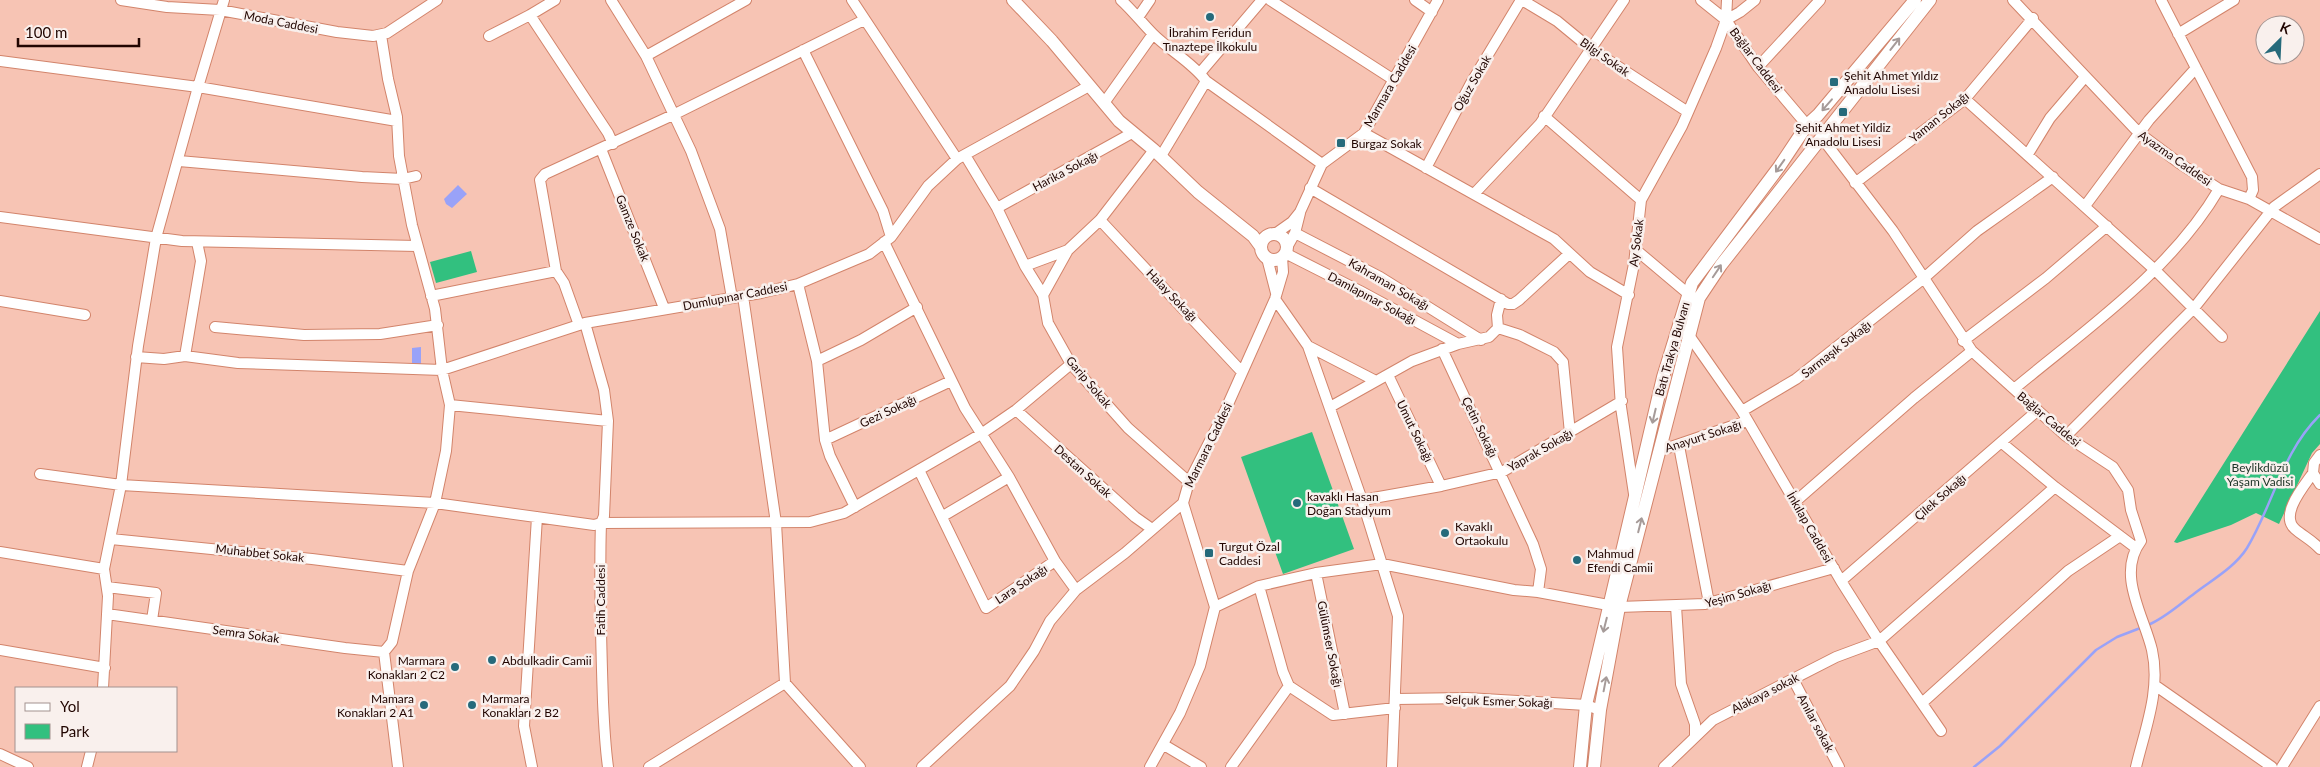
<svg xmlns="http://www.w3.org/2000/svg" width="2320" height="767" font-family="Lato,sans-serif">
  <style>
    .green { fill: #32c07f }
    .water { fill: #99a2f8 }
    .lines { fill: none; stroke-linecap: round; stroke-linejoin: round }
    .stream { stroke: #99a2f8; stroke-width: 2.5 }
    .minor-casing { stroke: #d2846b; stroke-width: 12 }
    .major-casing { stroke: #d2846b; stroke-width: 14 }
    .minor { stroke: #fff; stroke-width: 10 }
    .major { stroke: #fff; stroke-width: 12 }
    .oneway { stroke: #a69b99 }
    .poi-dot { fill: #266a7b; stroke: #f9f0ed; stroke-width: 2 }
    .labels { text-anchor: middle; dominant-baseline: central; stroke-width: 5; stroke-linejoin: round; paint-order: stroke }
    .street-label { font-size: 12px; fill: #210501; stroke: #f9f0ed }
    .poi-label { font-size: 12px; fill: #210501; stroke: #f9f0ed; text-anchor: start }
    .park-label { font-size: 12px; fill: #1c3326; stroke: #f9f0ed }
  </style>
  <rect width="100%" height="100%" fill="#f7c4b4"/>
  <path class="green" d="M471 251 477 272 436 283 430 262Z
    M2320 311V444L2312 453 2279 524 2256 513 2231 525 2177 543 2174 542Z
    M1312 432 1354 549 1283 574 1241 457Z"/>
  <path class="water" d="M458 185 467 194 452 208 446 204 444 199Z
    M421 347V366L412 367V348Z"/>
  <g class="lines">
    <path class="stream" d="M2148 625C2165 618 2180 604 2195 593 2212 580 2235 567 2247 548 2273 505 2282 452 2320 415
      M1974 767 2000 746 2096 650 2117 637 2143 627"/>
    <g class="minor-casing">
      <path id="minor" d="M121 0 167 7 220 10 337 32 373 36 387 33 437 0
        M611 0 646 56 691 151 720 229 732 298
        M852 0 957 159
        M1121 0C1133 11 1142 23 1153 34 1170 51 1192 62 1206 81L1322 164
        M1270 0 1394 80
        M1415 0 1432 12
        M1522 0 1557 21 1591 49 1688 112
        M1701 0 1726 20 1758 67 1807 125
        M2013 0 2139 133 2179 163 2219 189 2249 199 2320 239
        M2161 0 2252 177 2253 190 2249 199
        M530 15 608 133 613 144
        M1139 16 1150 0
        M1726 20 1740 12 1755 0
        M2178 34 2234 0
        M381 35 388 79 397 117 399 156 412 225 435 309 442 370 450 405 446 451 435 503 408 571 392 642 384 652
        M489 36 530 15 555 0
        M803 50 883 211 891 237
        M646 56 746 0
        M0 61 198 87 224 0
        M1758 67 1820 0
        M1200 73 1262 0
        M1965 99 2155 270 2222 337
        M1104 103 1153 34
        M1544 116 1641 200
        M1364 133 1554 239 1590 272 1629 295
        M1822 138 1893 231 1972 351 2066 436 2113 467 2128 490 2131 510 2141 541C2116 574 2144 616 2152 650 2161 690 2145 729 2136 767
        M601 149 664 308
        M2028 154 2050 118 2085 77
        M965 155 997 208 1025 266 1043 295 1048 323 1071 364 1128 428 1189 482
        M1161 156 1206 81
        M179 161 362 177 403 179 416 176
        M1426 168 1471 83 1521 0
        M1855 183 1965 99 2033 18
        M1310 188 1508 304H1513L1519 300 1569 254
        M1474 194 1540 124 1624 0
        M2085 206 2149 120 2196 68
        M997 208 1132 133
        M0 217 182 241 417 246
        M1100 220 1242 372
        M1295 233 1380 277 1481 340
        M1275 234 1292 222 1300 212 1322 164 1364 133 1438 0
        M884 242 965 408 1009 477 1055 561 1076 590
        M1286 249 1295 233 1300 213
        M1635 249 1692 297
        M1285 253 1360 291 1458 344
        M1267 258 1276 293
        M1025 266 1068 250 1100 220 1154 150
        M798 284 817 361 825 440 830 456 855 507
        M1043 295 1068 250
        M431 296 556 271
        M743 296 776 523 785 683
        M1275 299 1308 346 1362 500 1398 616 1392 767
        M0 301 85 315
        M579 325 564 283 556 271 540 180 545 174 675 114 864 20
        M215 327 304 335 380 334 438 325
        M1498 328 1520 335 1554 352 1563 362 1570 433
        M1686 331 1742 411 1841 581 1879 641 1941 731
        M1963 341 2046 278 2107 226
        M1308 346 1374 380
        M1442 349 1533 544 1541 569 1538 592
        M185 356 201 261 197 242
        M136 357 164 359 185 356 238 363 442 370 585 323 761 293 798 284 869 254 891 237 928 186 957 159 1089 86
        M817 361 861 340 917 307
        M1388 375 1441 486
        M2014 389C2086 329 2171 271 2219 189
        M450 405 608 421
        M1330 407 1412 361 1458 344 1489 337 1498 328 1497 315 1501 299
        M1016 410 1135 517 1152 529
        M1742 411 1796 379 1924 278 1977 231 2053 177
        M2066 436 2194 308 2274 207 2320 174
        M825 440 951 381
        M2002 443 2055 487 2136 548
        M1679 446 1709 603
        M1659 451 1747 421
        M2320 455 2314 463 2313 473 2320 484
        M919 470 986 608 1055 561
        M2313 473C2304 486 2279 515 2295 529 2303 536 2312 540 2320 549
        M40 474 121 485 138 346 156 238 198 87 397 121
        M1634 494 1621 407 1617 347 1634 264 1641 200 1682 126 1716 48 1726 20 1727 0
        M1362 500 1441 486 1502 472 1622 401
        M1796 501 1914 398 1972 351
        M943 516 1009 477
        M111 539 312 559 408 571
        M0 552 104 569 121 485 435 503 594 525 601 523 604 516 608 421 604 390 585 323
        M1316 573 1345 714
        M1841 581 2037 411
        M1259 586 1283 672 1289 686 1333 715 1395 708
        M107 587 156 593 152 620
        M1676 606 1681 684 1695 724V735
        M1215 607 1259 586 1316 573 1382 564 1514 590 1538 592 1619 607 1705 604 1834 568
        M107 614 345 648 384 652
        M0 650 105 668
        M384 652 398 767
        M1793 679 1839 767
        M2156 686 2272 767
        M103 688 108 596 104 569
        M1396 699 1467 698 1586 705 1600 710
        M1922 703 2068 571 2120 536
        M1164 745 1201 767
        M0 754 28 767
        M87 767 91 751
        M532 767 524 726 537 517
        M608 767C605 745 604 724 603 702 601 642 599 583 601 523L810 522 844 513 981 434 1016 410 1071 364
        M649 767 785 683 860 767
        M922 767 1010 686 1034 651 1050 621 1076 590 1125 553 1183 503
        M1150 767 1180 713 1200 666 1215 607 1183 503 1189 482 1225 411 1275 299 1283 272 1282 257
        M1231 767 1289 686
        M1664 767 1713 720 1836 657 1879 641 2055 487
        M2282 767 2320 706"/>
    </g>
    <g class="major-casing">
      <path id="major" d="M1013 0 1052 41 1119 121 1154 150 1198 192 1253 236 1261 247
        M1261 247a13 13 0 1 1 26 0a13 13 0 1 1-26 0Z
        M1580 767 1586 705 1663 377 1692 283 1779 167 1807 125 1818 115 1915 0
        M1594 767 1600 710 1619 607 1699 298 1721 265 1930 0"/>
    </g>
    <use href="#minor" class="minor"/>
    <use href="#major" class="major"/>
  </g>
  <defs><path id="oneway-shaft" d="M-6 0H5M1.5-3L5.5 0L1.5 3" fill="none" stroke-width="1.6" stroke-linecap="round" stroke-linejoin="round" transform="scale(1.25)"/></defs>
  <g class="oneway">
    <use href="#oneway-shaft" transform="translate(1895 44) rotate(-52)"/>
    <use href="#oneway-shaft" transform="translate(1827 105) rotate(131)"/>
    <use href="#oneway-shaft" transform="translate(1780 166) rotate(125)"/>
    <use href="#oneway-shaft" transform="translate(1717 271) rotate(-56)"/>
    <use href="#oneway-shaft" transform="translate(1654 416) rotate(103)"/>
    <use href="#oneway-shaft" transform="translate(1640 525) rotate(-76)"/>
    <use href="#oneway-shaft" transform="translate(1605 625) rotate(104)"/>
    <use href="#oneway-shaft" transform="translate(1605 684) rotate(-79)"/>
  </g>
  <g class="poi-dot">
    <circle cx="1210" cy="17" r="5"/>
    <rect x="1829" y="77" width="10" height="10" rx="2.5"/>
    <rect x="1838" y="107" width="10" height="10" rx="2.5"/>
    <rect x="1336" y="138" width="10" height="10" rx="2.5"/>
    <circle cx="1297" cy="503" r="5"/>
    <circle cx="1445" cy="533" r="5"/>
    <rect x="1204" y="548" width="10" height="10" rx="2.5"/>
    <circle cx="1577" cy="560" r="5"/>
    <circle cx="492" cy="660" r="5"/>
    <circle cx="455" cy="667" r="5"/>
    <circle cx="424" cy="705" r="5"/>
    <circle cx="472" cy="705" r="5"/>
  </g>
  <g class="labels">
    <g class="street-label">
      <text transform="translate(281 22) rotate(11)">Moda Caddesi</text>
      <text transform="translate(1605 57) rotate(35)">Bilgi Sokak</text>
      <text transform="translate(1756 60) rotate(53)">Bağlar Caddesi</text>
      <text transform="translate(1472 83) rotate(-60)">Oğuz Sokak</text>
      <text transform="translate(1390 86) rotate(-60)">Marmara Caddesi</text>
      <text transform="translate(1939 117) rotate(-39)">Yaman Sokağı</text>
      <text transform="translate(2175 158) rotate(35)">Ayazma Caddesi</text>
      <text transform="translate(1065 171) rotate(-28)">Harika Sokağı</text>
      <text transform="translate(633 228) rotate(68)">Gamze Sokak</text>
      <text transform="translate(1636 243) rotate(-83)">Ay Sokak</text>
      <text transform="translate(1389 284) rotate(30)">Kahraman Sokağı</text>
      <text transform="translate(1172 295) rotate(46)">Halay Sokağı</text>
      <text transform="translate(735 296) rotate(-11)">Dumlupınar Caddesi</text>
      <text transform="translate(1372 298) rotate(28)">Damlapınar Sokağı</text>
      <text transform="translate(1672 349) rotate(-74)">Batı Trakya Bulvarı</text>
      <text transform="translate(1836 349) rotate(-38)">Sarmaşık Sokağı</text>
      <text transform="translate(1089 382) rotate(50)">Garip Sokak</text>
      <text transform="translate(888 411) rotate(-25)">Gezi Sokağı</text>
      <text transform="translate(2049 419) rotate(40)">Bağlar Caddesi</text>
      <text transform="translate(1480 427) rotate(64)">Çetin Sokağı</text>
      <text transform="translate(1415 431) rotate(64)">Umut Sokağı</text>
      <text transform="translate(1703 436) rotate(-18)">Anayurt Sokağı</text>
      <text transform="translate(1208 445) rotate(-64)">Marmara Caddesi</text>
      <text transform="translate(1540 450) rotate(-30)">Yaprak Sokağı</text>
      <text transform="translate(1083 471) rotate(42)">Destan Sokak</text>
      <text transform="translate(1940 497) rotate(-41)">Çilek Sokağı</text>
      <text transform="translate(1810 527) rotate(60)">İnkılap Caddesi</text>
      <text transform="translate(260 553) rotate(6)">Muhabbet Sokak</text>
      <text transform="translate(1021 584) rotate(-34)">Lara Sokağı</text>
      <text transform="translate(1738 594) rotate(-16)">Yeşim Sokağı</text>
      <text transform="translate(600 600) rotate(-90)">Fatih Caddesi</text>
      <text transform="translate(246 634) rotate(8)">Semra Sokak</text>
      <text transform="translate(1330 644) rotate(79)">Gülümser Sokağı</text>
      <text transform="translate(1765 693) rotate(-27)">Alakaya sokak</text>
      <text transform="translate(1499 701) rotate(2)">Selçuk Esmer Sokağı</text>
      <text transform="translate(1816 723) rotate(62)">Anılar sokak</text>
    </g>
    <g class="poi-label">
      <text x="1210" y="32" text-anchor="middle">İbrahim Feridun<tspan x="1210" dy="14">Tınaztepe İlkokulu</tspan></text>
      <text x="1844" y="75">Şehit Ahmet Yıldız<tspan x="1844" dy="14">Anadolu Lisesi</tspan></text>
      <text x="1843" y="127" text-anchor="middle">Şehit Ahmet Yildiz<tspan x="1843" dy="14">Anadolu Lisesi</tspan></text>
      <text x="1351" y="143">Burgaz Sokak</text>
      <text x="1307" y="496">kavaklı Hasan<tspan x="1307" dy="14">Doğan Stadyum</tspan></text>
      <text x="1455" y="526">Kavaklı<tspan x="1455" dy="14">Ortaokulu</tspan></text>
      <text x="1219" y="546">Turgut Özal<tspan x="1219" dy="14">Caddesi</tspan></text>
      <text x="1587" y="553">Mahmud<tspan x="1587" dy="14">Efendi Camii</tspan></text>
      <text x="445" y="660" text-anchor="end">Marmara<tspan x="445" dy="14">Konakları 2 C2</tspan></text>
      <text x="502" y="660">Abdulkadir Camii</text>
      <text x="414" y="698" text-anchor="end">Mamara<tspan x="414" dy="14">Konakları 2 A1</tspan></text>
      <text x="482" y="698">Marmara<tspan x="482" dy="14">Konakları 2 B2</tspan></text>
    </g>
    <g class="park-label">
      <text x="2260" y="467">Beylikdüzü<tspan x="2260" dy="14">Yaşam Vadisi</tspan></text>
    </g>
  </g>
  <rect x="15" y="687" width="162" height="65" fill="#f9f0ed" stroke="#a3928f"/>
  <rect x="25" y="703" width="25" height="8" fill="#ffffff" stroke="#a3928f"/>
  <text x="60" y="712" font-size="15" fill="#210501">Yol</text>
  <rect x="25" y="724" width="25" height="15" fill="#32c07f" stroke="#a3928f"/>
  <text x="60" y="737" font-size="15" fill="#210501">Park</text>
  <g transform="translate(2280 40) rotate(24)"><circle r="24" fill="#f9f0ed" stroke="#a3928f"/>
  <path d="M0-4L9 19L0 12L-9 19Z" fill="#266a7b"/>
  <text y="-8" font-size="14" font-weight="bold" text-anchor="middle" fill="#210501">K</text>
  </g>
  <path d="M18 38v8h121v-8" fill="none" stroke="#210501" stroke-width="2.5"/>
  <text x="25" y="38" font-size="15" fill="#210501" stroke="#f9f0ed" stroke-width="4" paint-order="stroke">100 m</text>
</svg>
